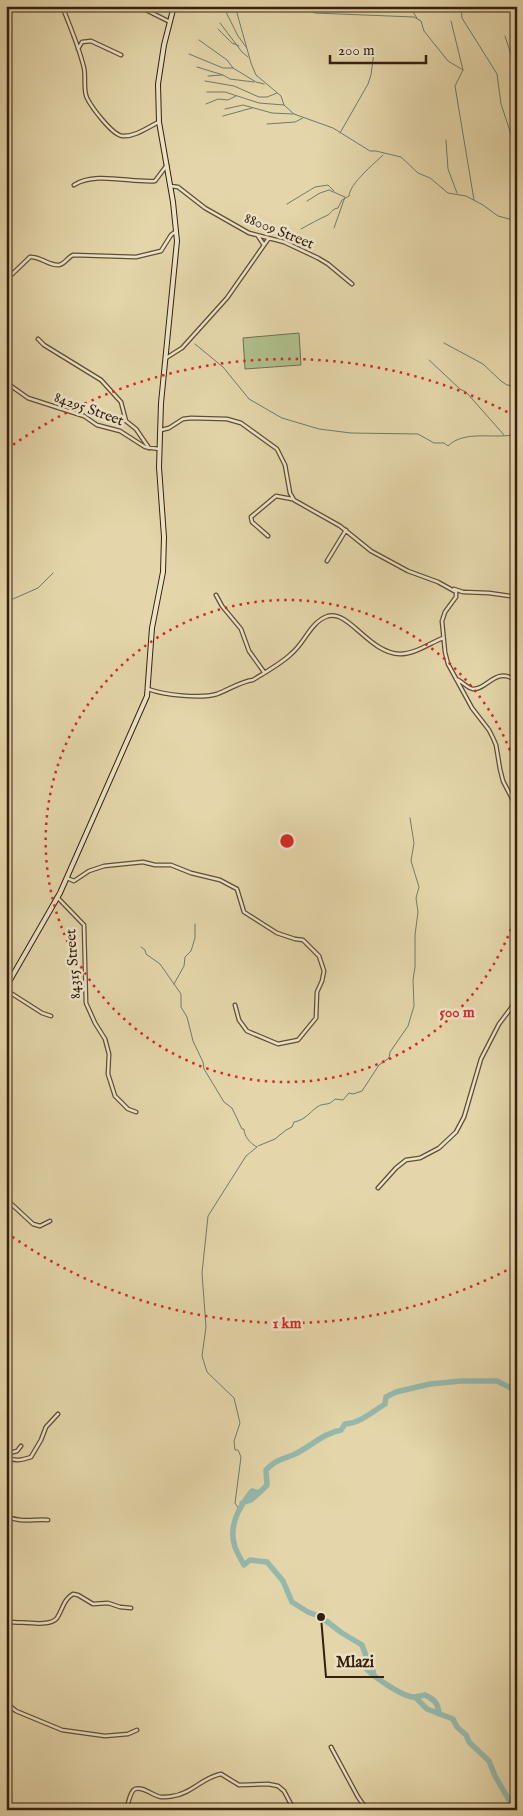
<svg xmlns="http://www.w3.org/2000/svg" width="523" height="1816" font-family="'IM FELL English',serif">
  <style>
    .green { fill: #afbf8d; stroke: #726f4e }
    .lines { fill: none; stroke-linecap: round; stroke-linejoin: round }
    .stream { stroke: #6e7b6e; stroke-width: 1 }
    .river { stroke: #95b9ad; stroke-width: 5.5 }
    .street-casing { stroke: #604d36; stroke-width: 5 }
    .secondary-casing { stroke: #341f0f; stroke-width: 6 }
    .street { stroke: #ede4c8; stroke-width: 2.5 }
    .secondary { stroke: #ede4c8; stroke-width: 4 }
    .ring { fill: none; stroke: #d62828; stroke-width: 2.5; stroke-dasharray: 2.5 5 }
    .labels { text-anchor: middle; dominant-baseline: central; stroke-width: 5; stroke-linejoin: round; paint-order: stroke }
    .street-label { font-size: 15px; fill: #341f0f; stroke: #ede4c8 }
    .centre { fill: #d62828; stroke: #ede4c8; stroke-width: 2.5 }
    .ring-label { font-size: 15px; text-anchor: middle; font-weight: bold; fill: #d62828; stroke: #ede4c8; stroke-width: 5; stroke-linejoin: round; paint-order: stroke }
    .leader { fill: none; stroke: #341f0f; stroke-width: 2 }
    .callout-dot { fill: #341f0f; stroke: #ede4c8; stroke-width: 2 }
    .callout-label { font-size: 16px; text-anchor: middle; font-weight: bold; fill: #341f0f; stroke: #ede4c8; stroke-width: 5; stroke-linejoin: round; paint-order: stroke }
  </style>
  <rect width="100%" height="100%" fill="#e4d6aa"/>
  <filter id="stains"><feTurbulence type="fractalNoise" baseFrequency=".004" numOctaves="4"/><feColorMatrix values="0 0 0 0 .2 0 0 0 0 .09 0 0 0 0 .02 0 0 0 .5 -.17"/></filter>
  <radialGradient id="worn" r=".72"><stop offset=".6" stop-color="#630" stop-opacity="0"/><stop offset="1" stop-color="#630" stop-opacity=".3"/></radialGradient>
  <path class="green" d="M299 333 301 365 245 369 243 338Z"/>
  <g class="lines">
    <path class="stream" d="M235 6 251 63 256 75 281 96 284 105 294 114 333 128 370 151H376L401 157 418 173 430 178 448 193 466 196 483 205 498 216 517 221
      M298 6 315 13 414 17 421 21 424 31 448 61 463 70
      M409 6 417 18
      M461 6 462 18 497 74 501 104 512 137 517 145
      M224 8 238 36 246 47
      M451 21 463 70 455 86 474 200
      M220 23 242 52 248 57
      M218 29 232 43 239 46
      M505 36 517 72
      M199 40 227 60 233 68 256 82 264 84
      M189 54 223 68H233
      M197 67 223 75 230 79 254 82
      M208 76 222 75
      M205 81 234 86 259 97H267L277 93
      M207 92H225L259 103 284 105
      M206 104 218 99 228 100 236 96
      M225 109 243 105 272 113 293 114
      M223 116 252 108
      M267 124 295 122 303 118
      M340 133 368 84 371 75 374 52
      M446 140 448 169 457 193
      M307 201 320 193 329 190 345 197 334 228
      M287 204 315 187 328 185 334 191
      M301 229C310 224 319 219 328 215 332 212 332 209 338 208L342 200 349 196C350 183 374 164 383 155
      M444 343 483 364 501 381 507 385 517 386
      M195 344 223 367 249 399 282 418 319 429 351 433 418 434 434 443H444L448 446C465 429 496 440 517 434
      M429 360 460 389 466 392 504 435
      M6 602 38 588 53 573
      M141 947 145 950 146 954 160 964 181 994V1007L187 1017 193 1041 203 1062 204 1069 224 1102 232 1108 242 1129H244C244 1135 249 1143 257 1147L246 1156 208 1216 202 1273 206 1327 202 1356 207 1372 234 1398 240 1423 234 1441 235 1450H238L241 1457 235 1503 239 1509
      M174 984 184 966 185 957 191 951 195 938V924
      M258 1146 275 1139 286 1130 292 1127 294 1122C305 1120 309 1113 317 1107 324 1102 328 1107 335 1099L343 1100 349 1093 353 1094 362 1091 379 1065 389 1058 390 1052 408 1026 414 1006 413 980 415 967V935L418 912 416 898 419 887 411 861 414 843 410 818"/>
    <path class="river" d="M242 1503 251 1500 259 1493
      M366 1656 370 1657 374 1676
      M415 1697 425 1695C435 1700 438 1703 439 1714
      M515 1810 495 1776 489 1761 469 1742 466 1735 457 1727 453 1719 427 1709 415 1697C404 1698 368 1674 363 1664L366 1656 362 1645 342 1633 321 1617 308 1612 292 1602 283 1581 267 1562 250 1560 244 1565C241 1559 237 1553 235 1547 228 1526 239 1507 252 1491L259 1493 267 1485 266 1470C276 1460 280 1460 293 1455 309 1448 323 1433 341 1430L345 1424C360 1423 372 1412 385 1404L386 1397 396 1392 430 1384 461 1381H497L517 1391"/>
    <g class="street-casing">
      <path id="street" d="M62 6C70 26 79 47 84 68 86 77 83 90 87 98 92 108 113 136 123 136 135 137 148 127 159 122
        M138 6 170 22
        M78 49 82 42 91 41 121 55
        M74 185C95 171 131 183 155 181L167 165
        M170 186 178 187 205 208 249 233 284 242 318 258 328 264 352 284
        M258 236 264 245
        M6 280 30 257C40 256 49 266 59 265 65 264 67 258 73 255L136 257 161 251 171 235 175 232
        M38 339 44 345 101 380 121 402 126 421 136 429 149 448
        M166 358 182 348 227 298 269 238
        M11 386 28 398 84 416 97 425 120 431 145 447 159 449
        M161 430 169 428 183 419 191 418 227 419 241 423 277 449 285 465 290 493 294 500 340 526 371 551 408 571 438 582 456 592V597L445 612 442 621 445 652 448 664 472 708 489 730 493 738 496 745 500 769 503 781 517 808
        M268 536 252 522 251 517 276 496 292 499
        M327 561 346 530
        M454 589 463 592 489 593 517 597
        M216 595 222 606 241 629 249 651 264 672
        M456 679C462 681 467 688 473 689 483 690 491 677 501 676 507 675 512 678 517 680
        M148 689C164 695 201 699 217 694 228 690 242 681 253 680 264 673 282 663 291 654 305 643 310 622 328 616 349 610 369 653 400 654 415 654 430 643 443 638
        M67 878 74 881 89 871 104 866 143 862 155 865H171L191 873 220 880 237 889 244 912 277 933 295 939 303 940 319 956 324 971 322 981 317 992 316 1018 298 1040 278 1044 247 1031 239 1020 235 1005
        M57 897 84 925 86 1003 95 1023 105 1039 109 1054 108 1074 115 1096 128 1109 136 1112
        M514 904 517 906
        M516 936H517
        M6 990 42 1013 51 1016
        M378 1188 396 1168 406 1160 420 1158 439 1148 456 1132 464 1117 481 1059 499 1024 517 1000
        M6 1199 33 1224 40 1226 50 1221
        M6 1293 7 1291
        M6 1454 17 1451 21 1446
        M6 1457C15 1462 22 1460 31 1457L41 1440 46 1427 58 1414
        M6 1516C20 1523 33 1519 48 1520
        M6 1622C19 1621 50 1628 57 1618 63 1609 63 1600 73 1594L78 1595 93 1604 108 1603 120 1607 131 1608
        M6 1703 16 1711 62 1730 105 1736 128 1734 137 1730
        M331 1747 358 1797 367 1810
        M126 1810C128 1805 130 1791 135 1789 143 1786 153 1796 161 1797 164 1797 169 1797 173 1796 191 1794 203 1777 221 1774L239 1785 268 1784 278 1786 284 1791 294 1810"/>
    </g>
    <g class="secondary-casing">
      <path id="secondary" d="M6 987 60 893 147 696 152 628 163 572 164 537 159 467 161 403 177 241 173 202 159 122 158 84 164 45 174 6"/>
    </g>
    <use href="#street" class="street"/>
    <use href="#secondary" class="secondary"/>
  </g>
  <g class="ring">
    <path d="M516 915A241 241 0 1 1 516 767"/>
    <path d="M513 1267A482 482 0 0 1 7 1233M7 449A482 482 0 0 1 513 415"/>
  </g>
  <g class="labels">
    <g class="street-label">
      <text transform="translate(279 231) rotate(22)">88009 Street</text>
      <text transform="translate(89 409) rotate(20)">84295 Street</text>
      <text transform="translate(73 964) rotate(-94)">84315 Street</text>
    </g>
  </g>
  <circle cx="287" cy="841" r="8" class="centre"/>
  <g class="ring-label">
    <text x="457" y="1017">500 m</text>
    <text x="287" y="1328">1 km</text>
  </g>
  <path class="leader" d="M321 1617L326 1677H384"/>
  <circle class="callout-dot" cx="321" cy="1617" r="5"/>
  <g class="callout-label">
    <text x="355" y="1667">Mlazi</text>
  </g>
  <rect width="523" height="1816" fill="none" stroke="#e4d6aa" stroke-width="25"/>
  <rect x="8" y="8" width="508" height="1801" fill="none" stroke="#341f0f" stroke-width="2.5"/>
  <rect x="12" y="12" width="498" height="1791" fill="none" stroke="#341f0f"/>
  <path d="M330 55v8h96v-8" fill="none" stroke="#341f0f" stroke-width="2.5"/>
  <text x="338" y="55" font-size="15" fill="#341f0f" stroke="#ede4c8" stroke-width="4" paint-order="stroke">200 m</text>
  <rect width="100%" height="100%" filter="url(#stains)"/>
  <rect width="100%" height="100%" fill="url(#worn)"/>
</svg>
